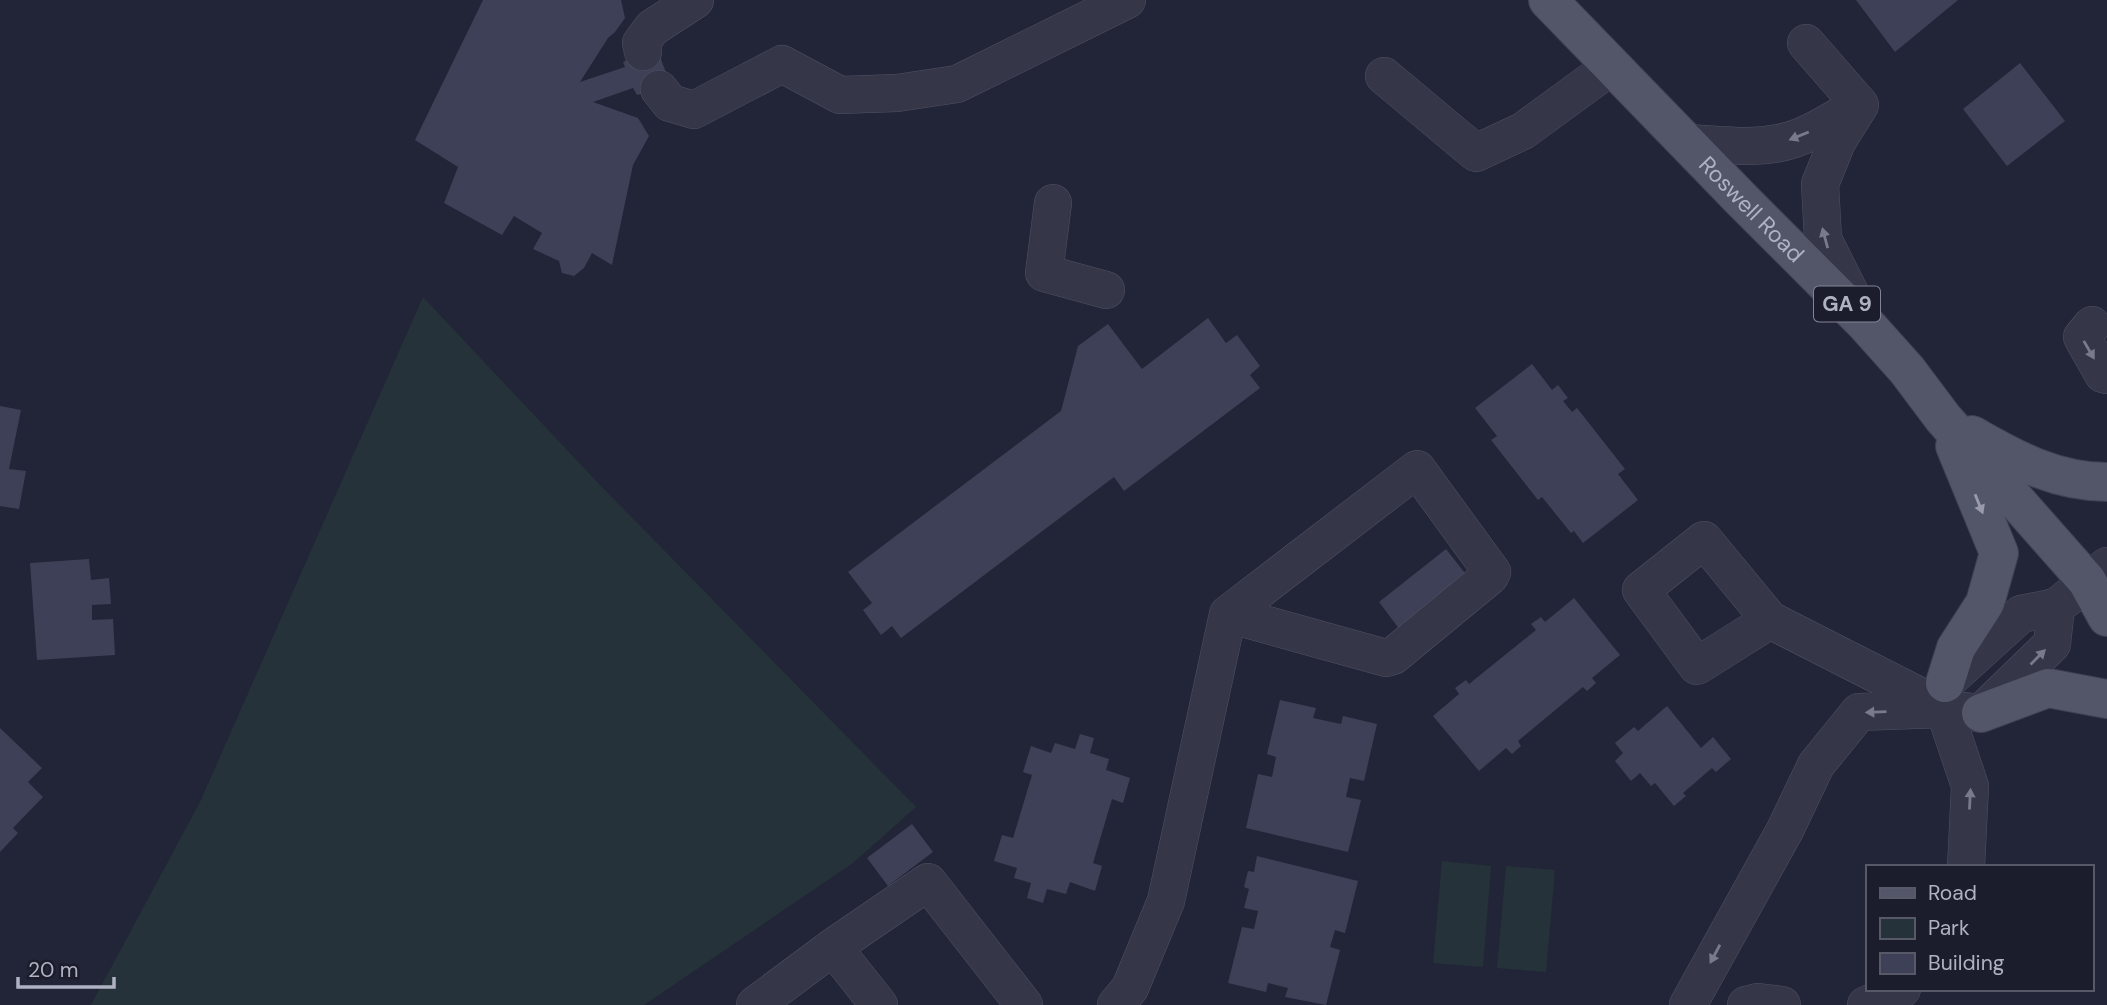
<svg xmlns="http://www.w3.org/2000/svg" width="2107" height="1005" font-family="'DM Sans',sans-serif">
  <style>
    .green { fill: #253239 }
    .building { fill: #3e4057 }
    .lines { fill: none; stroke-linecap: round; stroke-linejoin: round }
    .minor-casing { stroke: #505262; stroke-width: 38 }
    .major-casing { stroke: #3f4151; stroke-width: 40 }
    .minor { stroke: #353748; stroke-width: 37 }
    .major { stroke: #535668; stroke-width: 38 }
    .oneway { fill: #797b8c }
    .oneway2 { fill: #999bad }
    .labels { text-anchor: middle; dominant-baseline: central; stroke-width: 7; stroke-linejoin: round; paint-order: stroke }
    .shield { fill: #1b1d2c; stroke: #838596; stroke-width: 2 }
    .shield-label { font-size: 21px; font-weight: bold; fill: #b0b2c4 }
    .street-label { font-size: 23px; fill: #b0b2c4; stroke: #1b1d2c }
  </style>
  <rect width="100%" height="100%" fill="#222537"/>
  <path class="green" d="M423 297 600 485 916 807 853 863 644 1005H91L200 802Z
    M1442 861 1491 866 1483 967 1433 963Z
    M1506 866 1555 870 1546 972 1497 968Z"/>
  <path class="building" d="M483 0H621L625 18 615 32 608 38 580 82 625 67 623 62 656 46 671 86 637 95 633 88 593 102 638 118 649 136 633 165 612 265 592 253 584 268 574 276 562 273 559 261 533 249 542 233 514 216 502 235 444 203 458 167 415 140Z
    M1856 0H1958L1895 52Z
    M2020 63 2065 121 2007 166 1963 109Z
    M1208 318 1226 343 1237 335 1260 366 1250 375 1260 388 1124 491 1114 477 901 638 892 626 881 635 863 610 872 603 848 572 1061 411 1078 346 1108 324 1142 369Z
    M1532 364 1552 390 1558 385 1568 398 1563 401 1572 412 1577 408 1625 469 1618 474 1638 500 1583 543 1574 531 1571 533 1542 497 1538 500 1491 440 1497 436 1475 408Z
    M0 406 21 410 9 469 26 471 19 509 0 506Z
    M1446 549 1468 577 1400 630 1379 602Z
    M89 559 91 580 109 578 111 604 92 605V620L113 619 115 655 37 660 30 563Z
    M1574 598 1620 655 1592 678 1596 683 1587 691 1583 687 1518 741 1521 746 1512 754 1506 748 1479 771 1433 716 1459 694 1455 688 1466 680 1469 684 1536 630 1531 624 1541 617 1545 622Z
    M1280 700 1316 708 1313 718 1341 724 1343 716 1377 724 1364 781 1350 778 1346 797 1361 800 1348 852 1246 828 1258 774 1272 777 1276 757 1267 754Z
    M1667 706 1701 748 1713 737 1731 759 1716 772 1712 768 1683 793 1686 796 1674 806 1655 783 1651 786 1640 773 1631 781 1615 761 1623 753 1615 743 1634 727 1638 731Z
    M0 728 42 768 28 782 43 797 13 828 18 833 0 852Z
    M1080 734 1094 738 1090 753 1109 759 1106 770 1130 778 1123 803 1112 799 1093 863 1102 866 1095 891 1070 882 1066 894 1047 889 1043 903 1027 898 1031 883 1014 878 1017 868 994 861 1002 835 1013 838 1032 775 1023 772 1031 746 1051 753 1055 743 1075 749Z
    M912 824 933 852 888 886 867 858Z
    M1257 856 1358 881 1345 933 1335 930 1330 947 1340 950 1326 1005 1285 997 1288 988 1268 983 1266 992 1228 983 1242 927 1254 929 1258 911 1244 908 1249 889 1244 887 1248 871 1254 872Z"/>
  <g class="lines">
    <g class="minor-casing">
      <path id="minor" d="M1806 43 1860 105
        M643 52 641 43 652 28 695 0
        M1384 76 1476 153 1523 131 1612 66
        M659 89 670 103 694 110 782 64 840 95 897 93 957 84 1127 0
        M1860 105 1837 142 1820 184 1823 239 1860 313
        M1686 143C1717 144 1749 149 1779 143 1807 138 1834 119 1859 105
        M1053 203 1044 273 1106 290
        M2092 325 2082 337 2103 374 2107 375
        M1770 620 1704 540 1641 590 1697 666 1770 620 1943 708
        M1966 867 1970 786 1944 709 1945 683 2021 614 2056 607 2107 566
        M833 947 879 1005
        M755 1005 833 947 928 882 1024 1005
        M1116 1005 1130 988 1166 901 1228 614 1417 469 1492 572 1490 576 1393 656 1386 658 1228 614
        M1688 1005 1785 830 1816 765 1859 712 1944 709 1981 713 2052 644 2056 607
        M1746 1005 1758 1002 1782 1005
        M1866 1005 1902 989"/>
    </g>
    <g class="major-casing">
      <g id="major">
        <path id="s1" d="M1548 0 1741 199 1864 322 1907 370 1943 418 2087 581 2107 617"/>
        <path d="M1972 435C2015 460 2057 482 2107 482"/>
        <path d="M1945 683 1956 648 1985 603 1999 553 1955 446"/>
        <path d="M1981 713 2048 688 2107 699"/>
      </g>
    </g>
    <use href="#minor" class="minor"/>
    <use href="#major" class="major"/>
  </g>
  <defs><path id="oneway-solid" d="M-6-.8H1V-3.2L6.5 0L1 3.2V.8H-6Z" transform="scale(1.75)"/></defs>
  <g class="oneway">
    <use href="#oneway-solid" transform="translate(1799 136) rotate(158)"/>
    <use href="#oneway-solid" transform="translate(1825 238) rotate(-105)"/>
    <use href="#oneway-solid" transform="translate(2089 350) rotate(60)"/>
    <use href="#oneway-solid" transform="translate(2038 657) rotate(-45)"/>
    <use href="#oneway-solid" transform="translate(1876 712) rotate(178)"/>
    <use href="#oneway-solid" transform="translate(1970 799) rotate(-87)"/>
    <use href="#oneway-solid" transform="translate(1715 954) rotate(118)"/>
  </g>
  <use class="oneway2" href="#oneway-solid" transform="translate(1979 504) rotate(68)"/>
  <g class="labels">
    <rect class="shield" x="1814" y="286.5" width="66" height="35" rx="5"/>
    <g class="shield-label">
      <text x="1847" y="304">GA 9</text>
    </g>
    <g class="street-label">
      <text stroke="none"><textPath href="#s1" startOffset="292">Roswell Road</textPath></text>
    </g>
  </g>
  <rect x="1866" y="865" width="228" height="126" fill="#1b1d2c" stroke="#575969" stroke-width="2"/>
  <rect x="1880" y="888" width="35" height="10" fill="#535668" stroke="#575969" stroke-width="2"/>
  <text x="1928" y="900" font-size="21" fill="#b0b2c4">Road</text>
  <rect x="1880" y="918" width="35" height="21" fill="#253239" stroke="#575969" stroke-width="2"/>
  <text x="1928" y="935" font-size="21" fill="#b0b2c4">Park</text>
  <rect x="1880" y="953" width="35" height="21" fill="#3e4057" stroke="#575969" stroke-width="2"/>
  <text x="1928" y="970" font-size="21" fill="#b0b2c4">Building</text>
  <path d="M18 977v10h96v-10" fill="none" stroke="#b0b2c4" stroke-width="3.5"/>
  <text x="28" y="977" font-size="21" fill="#b0b2c4" stroke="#1b1d2c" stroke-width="5" paint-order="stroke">20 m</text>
</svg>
